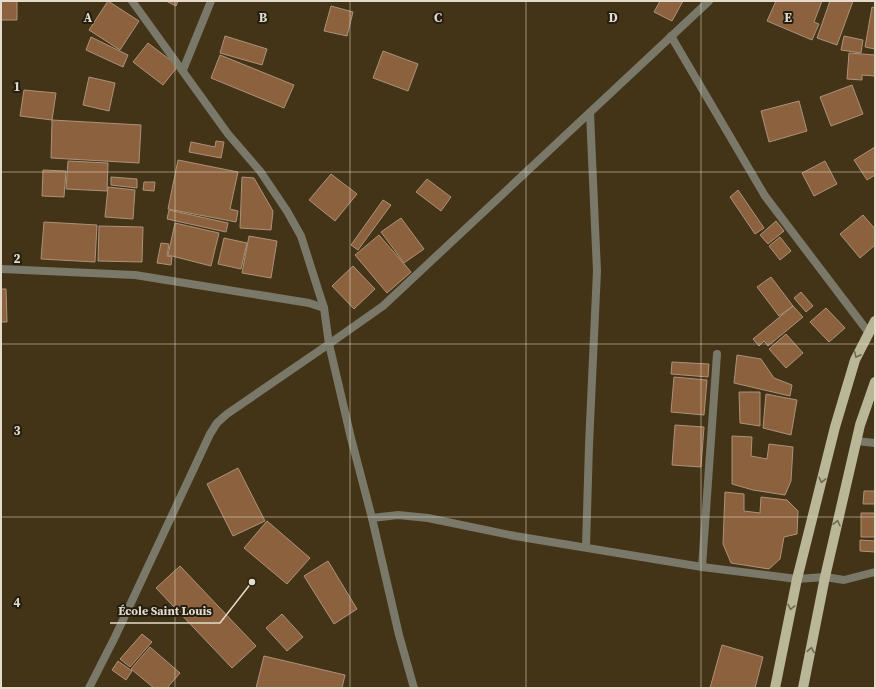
<svg xmlns="http://www.w3.org/2000/svg" width="876" height="689" font-family="'Source Serif 4',serif">
  <style>
    .building { fill: #8c623e; stroke: #ad9179 }
    .lines { fill: none; stroke-linecap: round; stroke-linejoin: round }
    .minor { stroke: #797869; stroke-width: 8 }
    .tertiary { stroke: #797869; stroke-width: 8 }
    .primary { stroke: #bab799; stroke-width: 10 }
    .oneway { stroke: #6f6a55 }
    .grid { fill: none; stroke: #e4dbca; stroke-width: 1; stroke-opacity: 0.55 }
    .grid-label { font-size: 13px; text-anchor: middle; font-weight: bold; fill: #e4dbca; stroke: #241d11; stroke-width: 4; stroke-linejoin: round; paint-order: stroke }
    .leader { fill: none; stroke: #e4dbca; stroke-width: 1.5 }
    .callout-dot { fill: #e4dbca; stroke: #241d11; stroke-width: 1.5 }
    .callout-label { font-size: 12px; text-anchor: middle; font-weight: bold; fill: #e4dbca; stroke: #241d11; stroke-width: 4; stroke-linejoin: round; paint-order: stroke }
  </style>
  <rect width="100%" height="100%" fill="#433418"/>
  <path class="building" d="M1 1H17V20H1Z
    M108 1 139 21 120 50 89 30Z
    M166 1H178L176 6Z
    M660 1H683L672 21 654 12Z
    M776 1H822L814 22 819 24 812 40 767 21Z
    M830 1H853L837 45 817 38Z
    M331 6 353 12 347 36 324 31Z
    M872 7 875 8V49L865 47Z
    M225 36 267 49 262 65 220 53Z
    M844 36 863 40 861 53 841 50Z
    M91 37 128 55 123 67 86 50Z
    M148 43 178 66 163 85 133 62Z
    M383 51 418 64 408 91 373 78Z
    M849 53 875 55V76L862 75V80L847 79Z
    M220 55 294 85 284 108 211 78Z
    M89 77 115 83 109 111 83 105Z
    M852 85 863 114 831 126 820 97Z
    M24 90 56 93 52 120 20 116Z
    M799 101 807 131 769 142 761 111Z
    M52 120 141 125 139 163 51 158Z
    M216 141 224 142 221 158 189 152 191 142 215 147Z
    M875 147V175L867 180 854 160Z
    M178 160 238 172 230 209 238 211 236 222 168 209Z
    M68 161 108 163 107 191 66 189Z
    M825 161 837 184 814 196 802 173Z
    M43 170 66 171 64 197 42 196Z
    M331 174 357 194 335 221 309 200Z
    M111 177 137 179V188L111 185Z
    M242 177 254 178 273 211 271 230 240 228Z
    M427 179 451 197 441 211 416 192Z
    M144 182H155L154 191 143 190Z
    M108 187 135 190 133 219 105 217Z
    M738 190 764 228 755 234 730 197Z
    M383 200 391 205 358 250 351 245Z
    M169 210 228 223 226 232 167 219Z
    M863 215 875 229V245L860 258 840 234Z
    M401 218 424 249 404 263 381 232Z
    M776 221 784 231 768 244 760 235Z
    M44 222 97 225 95 262 41 259Z
    M175 223 219 233 211 266 168 255Z
    M99 226 143 227 142 262 98 261Z
    M379 235 411 272 387 293 355 255Z
    M249 236 277 241 271 278 242 273Z
    M780 237 791 251 780 260 769 246Z
    M224 238 247 243 241 269 218 264Z
    M161 243 169 244 167 256 172 257 171 265 157 263Z
    M353 266 375 289 354 309 332 286Z
    M771 277 793 306 779 316 757 287Z
    M1 289H6L7 322H1Z
    M801 292 813 306 806 312 794 298Z
    M793 306 803 317 768 346 764 341 759 346 753 339Z
    M826 308 845 328 829 342 810 322Z
    M786 334 803 353 786 368 769 349Z
    M737 355 761 359 774 378 792 385 790 396 734 383Z
    M672 362 709 364 708 377 671 374Z
    M674 377 707 380 704 415 671 412Z
    M739 392H760V426L740 423Z
    M766 394 797 400 791 435 763 428Z
    M675 425 704 427 701 467 672 465Z
    M732 436 752 437 751 456 767 459 769 444 793 447 791 481 785 495 753 490 732 484Z
    M238 468 265 521 233 536 207 484Z
    M864 491H875V504H863Z
    M725 492 744 494V511L760 513 761 497 787 500 798 511 797 534 784 537 780 559 769 569 731 563 723 544Z
    M861 513H875V537H861Z
    M267 521 310 558 287 584 244 548Z
    M860 540 875 541V552L860 551Z
    M328 561 357 609 334 624 304 576Z
    M180 566 256 646 232 668 156 588Z
    M282 614 303 637 287 651 266 628Z
    M142 634 152 642 130 667 120 659Z
    M722 645 763 657 755 688H710Z
    M150 647 180 673 167 688H154L131 669Z
    M264 656 345 675 342 688H256Z
    M118 661 132 671 126 680 112 670Z"/>
  <g class="lines">
    <path class="minor" d="M671 36 765 196 869 333
      M183 70 211 1
      M1 269 135 275 309 303 324 308
      M856 441 875 443
      M372 518 398 515 428 518 515 536 702 567 797 579 825 577 844 580 875 572
      M586 547 589 445 597 271 590 113
      M702 567 717 354
      M89 688 115 637 210 434 217 423 227 414 329 344"/>
    <path class="tertiary" d="M132 1 228 134 260 171 287 211 301 236 324 308 329 344 351 438 372 518 399 635 414 688
      M329 344 383 306 709 1"/>
    <path class="primary" d="M775 688 797 579 835 427 855 360 875 321
      M803 688 825 577 860 425 875 382"/>
  </g>
  <defs><path id="oneway-chevron" d="M-2-3.5L2.5 0L-2 3.5" fill="none" stroke-width="1.6" stroke-linecap="round" stroke-linejoin="round"/></defs>
  <g class="oneway">
    <use href="#oneway-chevron" transform="translate(857 355) rotate(116)"/>
    <use href="#oneway-chevron" transform="translate(822 480) rotate(104)"/>
    <use href="#oneway-chevron" transform="translate(837 523) rotate(-77)"/>
    <use href="#oneway-chevron" transform="translate(791 607) rotate(102)"/>
    <use href="#oneway-chevron" transform="translate(811 650) rotate(-79)"/>
  </g>
  <path class="grid" d="M175 1V688M350 1V688M526 1V688M701 1V688M1 172H875M1 344H875M1 517H875"/>
  <g class="grid-label">
    <text x="88" y="22">A</text>
    <text x="263" y="22">B</text>
    <text x="438" y="22">C</text>
    <text x="613" y="22">D</text>
    <text x="788" y="22">E</text>
    <text x="17" y="91">1</text>
    <text x="17" y="263">2</text>
    <text x="17" y="435">3</text>
    <text x="17" y="607">4</text>
  </g>
  <path class="leader" d="M252 582L220 623H110"/>
  <circle class="callout-dot" cx="252" cy="582" r="4"/>
  <g class="callout-label">
    <text x="165" y="615">École Saint Louis</text>
  </g>
  <rect width="876" height="689" fill="none" stroke="#e4dbca" stroke-width="4"/>
</svg>
